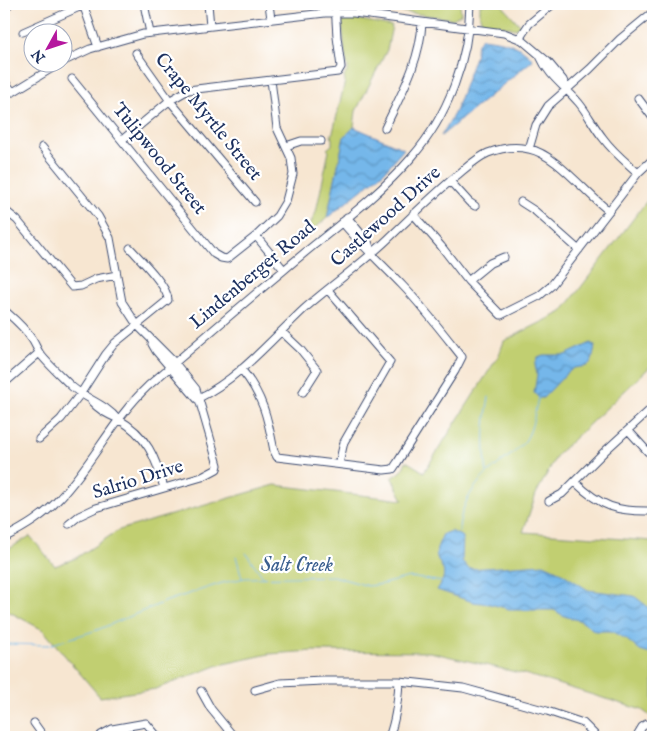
<svg xmlns="http://www.w3.org/2000/svg" width="657" height="741" font-family="'IM FELL English',serif">
  <style>
    .green { fill: #c1cf71; stroke: #6e7f68 }
    .water { fill: url(#water-waves); stroke: #4873a4 }
    .lines { fill: none; stroke-linecap: round; stroke-linejoin: round }
    .stream { stroke: #74b7ea; stroke-width: 1 }
    .minor-casing { stroke: #3c4a6f; stroke-width: 9 }
    .minor { stroke: #fff; stroke-width: 7 }
    .labels { text-anchor: middle; dominant-baseline: central; stroke-width: 4.5; stroke-linejoin: round; paint-order: stroke }
    .street-label { font-size: 19px; fill: #1b2f5e; stroke: #fff }
    .water-label { font-size: 20px; font-style: italic; fill: #3a5f8f; stroke: #fff }
  </style>
  <defs>
    <pattern id="water-waves" width="16" height="10" patternUnits="userSpaceOnUse" patternTransform="scale(1.25)"><rect width="16" height="10" fill="#74b7ea"/><path d="M0 5q4-4 8 0t8 0" fill="none" stroke="#5e95c1"/></pattern>
  </defs>
  <rect width="100%" height="100%" fill="#fff"/>
  <filter id="ink" filterUnits="userSpaceOnUse"><feTurbulence type="fractalNoise" baseFrequency=".02" numOctaves="2"/><feDisplacementMap in="SourceGraphic" scale="10" xChannelSelector="R" yChannelSelector="G"/><feConvolveMatrix kernelMatrix="1 2 1 2 8 2 1 2 1" color-interpolation-filters="sRGB"/></filter>
  <filter id="wash" filterUnits="userSpaceOnUse"><feTurbulence type="fractalNoise" baseFrequency=".0096" numOctaves="4" result="noise"/><feDisplacementMap in="SourceGraphic" scale="20" xChannelSelector="R" yChannelSelector="G"/><feGaussianBlur stdDeviation="1.12" result="paint"/><feColorMatrix in="noise" values="0 0 0 0 0 0 0 0 0 0 0 0 0 0 0 0 0 1.4 0 .05"/><feComposite in="paint" operator="in"/></filter>
  <g filter="url(#wash)">
    <rect width="100%" height="100%" fill="#f7e6d1"/>
    <path class="green" d="M362 4H460L461 14 453 19 361 6Z
      M480 4H501L521 26 515 29 505 26 483 23 480 17Z
      M346 19 361 20 392 26 387 50 356 111 354 127 344 137 327 218 307 235 306 233 316 212 329 151 327 149 332 145V139L331 135 333 132 345 81 344 77 348 69 345 54 342 23Z
      M653 193V364L557 455 536 494 523 532 653 541V718L642 710 528 675 430 652 313 651 269 654 219 665 156 689 100 697 43 630 4 609V552L30 536 55 566 76 558 119 530 275 485 403 500 392 478 402 471 406 461 424 472 499 355 504 341 562 312Z"/>
    <path class="water" d="M482 38C501 40 521 44 533 60L441 136 455 112 475 57 477 43Z
      M354 127 404 149 384 172 327 218 344 137Z
      M591 343 595 346 592 361 587 366 574 368 567 373 543 398H539L534 393 537 375 535 365 538 357 543 355H565Z
      M451 531 463 537 462 561 469 569 544 564 557 570 588 590 634 596 647 606 653 615V648L650 654 640 651 626 639 611 631H595L581 621 564 616 554 610H513L490 604 473 602 437 590C454 566 433 566 437 549 438 544 441 539 443 534Z"/>
    <g class="lines">
      <path class="stream" d="M487 473C483 446 484 424 489 397
        M459 532C459 510 472 486 489 472 501 461 515 454 525 441 534 428 534 411 539 397
        M246 553 263 577
        M236 556 242 578
        M4 644 49 645 97 630 167 601 222 583 245 578 333 576 368 586 383 584 409 577 444 582"/>
    </g>
  </g>
  <g filter="url(#ink)">
    <g class="lines">
      <g class="minor-casing">
        <path id="minor" d="M83 4 98 47
          M144 4 150 33
          M208 4 210 26
          M269 4 271 19
          M4 10 9 4
          M23 32 84 5
          M519 39 529 24 553 4
          M136 53 170 101 255 202
          M540 56C549 77 565 86 579 103 588 114 594 127 603 138 613 152 626 162 638 173
          M62 62 90 49 143 34 325 13H354L504 33 522 40 548 62 563 80 567 89
          M72 79 214 254 221 258 227 259 256 236 277 216 286 201 293 174 291 158 277 128 271 80
          M4 81 13 92 62 62
          M638 98 653 118
          M385 128C401 94 420 62 422 23
          M122 140 169 101 188 90 338 72 341 67 337 37 335 4
          M286 146 301 141H321
          M42 147 98 216 110 238 122 302 137 325 175 363 196 389 218 465 217 469 202 477 96 508 79 516 69 524
          M529 149 536 125 548 106 590 69 620 39 653 12
          M450 181 469 202 475 206
          M521 202 535 211 579 250
          M4 213 7 212 17 220 72 287 81 286 96 279 117 275
          M413 214 441 246 468 281 501 315 539 296 551 286 638 173 653 159
          M347 217 368 242 372 253
          M256 236 284 270
          M468 281 490 263 504 257
          M328 290 390 362 344 442 339 464
          M4 310C13 318 24 327 31 338 35 343 37 350 41 355 49 365 59 374 68 383 83 399 104 402 118 420
          M282 332 300 349 317 370 303 392
          M152 344 156 351 197 399
          M241 369C263 395 268 419 274 451L277 457 384 470 393 469 397 463 455 371 462 357C443 333 424 308 403 286 382 264 361 245 342 222
          M8 380 39 353
          M197 399C240 378 270 341 304 309 331 285 362 264 388 239 410 218 431 197 455 177 465 169 476 158 488 153 501 148 516 146 529 149 556 154 586 194 609 211
          M92 402C100 411 108 414 118 419 147 435 156 458 164 488
          M628 430 648 452
          M39 439 61 419 81 393 106 354 115 343 168 300C168 286 140 259 130 248
          M575 482C601 507 617 512 653 511
          M549 501 562 494 605 451 653 407
          M4 538C25 527 44 516 60 498 93 463 113 419 148 386 193 347 238 308 284 270 327 233 375 200 412 157 448 116 469 59 470 4
          M255 690 280 683 323 681H399L463 688 547 711 583 723 597 737
          M201 691 211 709 234 737
          M34 723 44 737
          M101 735 112 729 146 723 158 737
          M389 737C396 719 398 701 399 681
          M636 737 642 727 646 724 653 727"/>
      </g>
      <use href="#minor" class="minor"/>
    </g>
  </g>
  <g class="labels">
    <g class="street-label">
      <text transform="translate(208 117) rotate(51)">Crape Myrtle Street</text>
      <text transform="translate(159 159) rotate(51)">Tulipwood Street</text>
      <text transform="translate(386 217) rotate(-42)">Castlewood Drive</text>
      <text transform="translate(253 275) rotate(-40)">Lindenberger Road</text>
      <text transform="translate(138 480) rotate(-17)">Salrio Drive</text>
    </g>
    <g class="water-label">
      <text x="297" y="565">Salt Creek</text>
    </g>
  </g>
  <rect width="657" height="741" fill="none" stroke="#fff" stroke-width="20"/>
  <g transform="translate(48 48) rotate(230)"><circle r="24" fill="#ffffff" stroke="#a4acbf"/>
  <path d="M0-4L9 19L0 12L-9 19Z" fill="#b5179e"/>
  <text y="-8" font-size="14" font-weight="bold" text-anchor="middle" fill="#1b2f5e">N</text>
  </g>
</svg>
